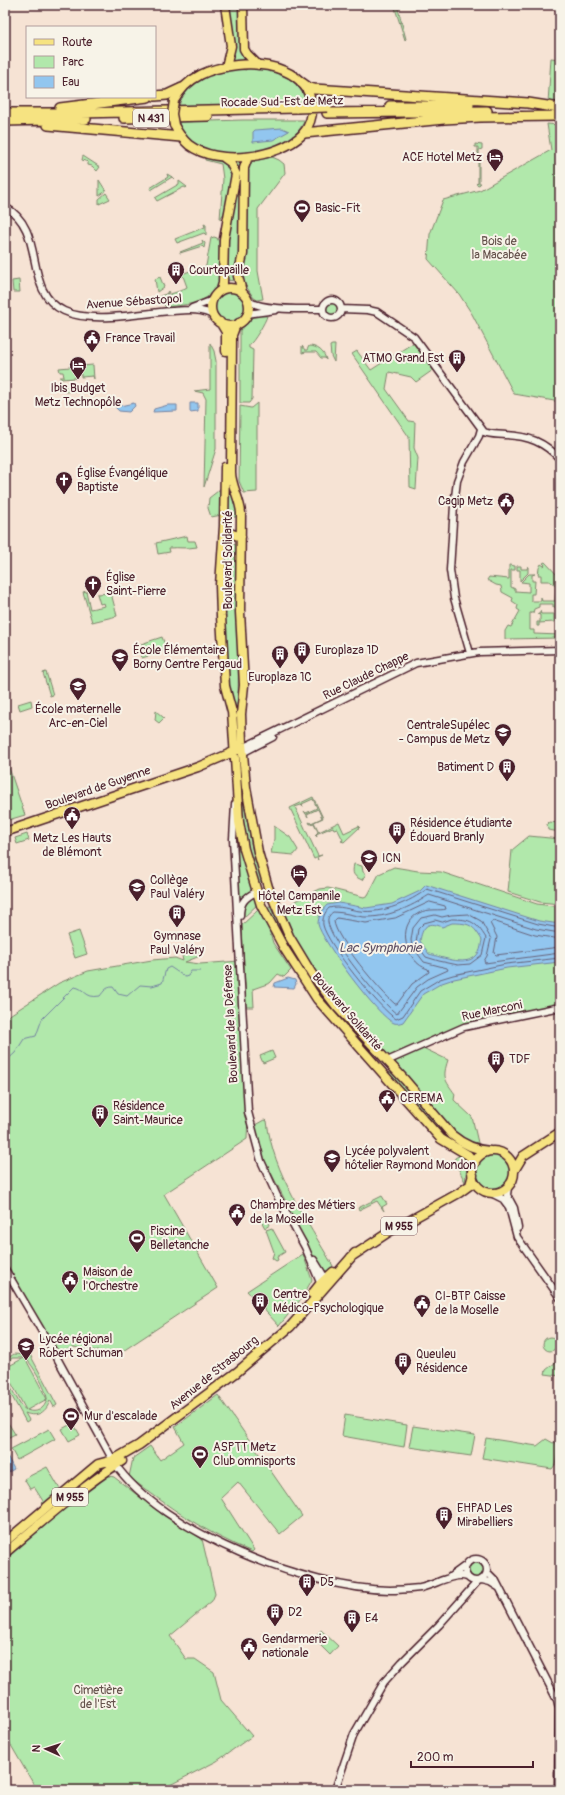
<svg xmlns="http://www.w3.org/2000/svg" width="565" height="1795" font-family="Pangolin,sans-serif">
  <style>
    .green { fill: #b1e8ab; stroke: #7e846b; fill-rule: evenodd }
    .water { fill: #92c6ef; stroke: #7583a1; fill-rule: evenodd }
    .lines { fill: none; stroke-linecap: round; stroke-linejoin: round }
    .shore { stroke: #676279; stroke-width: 1 }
    .stream { stroke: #7583a1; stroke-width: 1 }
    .minor-casing { stroke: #4a1f2b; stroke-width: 9 }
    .major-casing { stroke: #4a1f2b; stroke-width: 11 }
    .highway-casing { stroke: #4a1f2b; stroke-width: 12 }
    .minor { stroke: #f7f3e8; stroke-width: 6 }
    .major { stroke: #f6e381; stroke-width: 8 }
    .highway { stroke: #f6e381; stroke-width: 9 }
    .major-bridge-casing { stroke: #4a1f2b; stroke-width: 11; stroke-linecap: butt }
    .highway-bridge-casing { stroke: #4a1f2b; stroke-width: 12; stroke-linecap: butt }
    .major-bridge { stroke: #f6e381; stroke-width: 8 }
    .highway-bridge { stroke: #f6e381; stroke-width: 9 }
    .labels { text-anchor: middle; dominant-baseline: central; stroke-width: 4; stroke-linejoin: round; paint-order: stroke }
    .shield { fill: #f7f3e8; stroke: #7e5f64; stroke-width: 1 }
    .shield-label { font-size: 11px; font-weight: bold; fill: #4a1f2b }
    .street-label { font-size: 12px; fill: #4a1f2b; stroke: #f7f3e8 }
    .poi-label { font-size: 12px; fill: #4a1f2b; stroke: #f7f3e8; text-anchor: start }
    .park-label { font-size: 12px; fill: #64514b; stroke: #f7f3e8 }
    .water-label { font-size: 13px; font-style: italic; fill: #605166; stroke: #f7f3e8 }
  </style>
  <rect width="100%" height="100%" fill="#f6e3d4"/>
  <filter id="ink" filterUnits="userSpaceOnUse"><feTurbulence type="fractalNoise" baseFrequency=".025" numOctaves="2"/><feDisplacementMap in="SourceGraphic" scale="8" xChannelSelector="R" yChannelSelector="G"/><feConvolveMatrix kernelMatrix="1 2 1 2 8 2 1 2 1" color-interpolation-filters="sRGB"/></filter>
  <g filter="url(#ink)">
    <path class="green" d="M228 5H241L247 60 232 61Z
      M394 5H397L406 39 405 40Z
      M551 58 560 59V105L548 103Z
      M247 68C273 70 298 75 306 102L179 106 183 93 198 79 224 71 237 69 246 70Z
      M243 120H305C299 131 293 140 280 145 251 159 189 159 178 122Z
      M547 124 560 125V402L514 394 472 314 459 294 428 259 430 234 443 200 480 190 551 150Z
      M475 144 482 145V149L479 150V183H481L479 185 476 184 478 182V147H475Z
      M83 156 100 167 97 171 92 166 88 165V162L82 160Z
      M272 157 279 160 284 164 285 173 258 209V271L263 299 257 300 253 297 241 278 246 169 250 162Z
      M205 158C211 159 219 159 224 162 240 171 227 199 224 213L220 219 223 179 221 164 205 160Z
      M235 162 241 164 240 258 236 281 226 280 225 243Z
      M167 174 174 178V179L172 177 151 190 150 188 168 177Z
      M99 180 106 191 99 196Z
      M179 181 187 187 186 188 184 187 157 201 155 198 179 184Z
      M106 193 110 199 99 204V199Z
      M204 224 206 225V235L204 233 177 243 175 239 205 227Z
      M214 237 217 238 219 242 220 282C207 305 190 304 166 307L160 301V296L166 294 168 291 169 293H167V295L180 291 187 287 183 276 178 277V275L206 266 211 238Z
      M202 240 205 243 204 248 202 246 180 253V252L203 243Z
      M160 277 164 287 157 292 155 279Z
      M19 280 20 292H13L12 281Z
      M214 307a16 16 0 1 1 32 0a16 16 0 1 1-32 0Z
      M326 309a6 6 0 1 1 12 0a6 6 0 1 1-12 0Z
      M253 315 267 316C266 321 253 343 249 345V348L253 350 252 399 249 403H240V330L249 322Z
      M210 343 214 351 216 361V449L204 487 206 399 203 393 194 391 210 389Z
      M413 343 433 370 416 382 411 377 389 372 386 389 409 421 415 422 414 448 418 458 416 489 410 487 409 437 352 354 357 351 371 370Z
      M332 345H335L334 362 331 356 330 346Z
      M302 346 305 350H307L309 346C317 346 325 352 326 360L325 358H321L316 352H306L302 353Z
      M93 365 94 379 93 376 81 377V374H76V378L60 379V377H64L63 372H60L59 368Z
      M87 385 91 386V389L65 392 64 387Z
      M257 403V492L244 493 239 481 240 406 251 408Z
      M228 477 233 491 239 517H227Z
      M221 487 222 515 211 517 208 508 209 498 218 491Z
      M187 536 188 541H195L197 547C186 549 180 547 169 548L170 552 158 554 156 543Z
      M226 541 239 545 238 728 229 687 223 586Z
      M545 562 560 578V604H556V607H553V604H539V607L534 609 533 613H530V630H534V634L560 635V638L505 639V631L508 626 511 627 520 611 517 609 518 605 512 601 513 598 502 592 501 586 496 585 487 580 489 577 509 579V565L515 566V570H511V587L515 589V591L529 592V583L521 582 529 574H535L532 575V581H535L534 594H531V601H541V597L542 601H555L556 585 549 581H541V575H538L539 568 541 564 544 566 545 565 543 563Z
      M517 566H521V569H527L528 566V573L520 581V570H517Z
      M86 591 90 609 105 606 104 603 100 604 97 594 111 593 117 616 92 622 83 592Z
      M540 611 541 614H554V622L539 623V626H537V622H540V615L537 614H540Z
      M162 637 167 650 142 658 138 645Z
      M46 672 53 695 50 696 43 673Z
      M31 700 32 706 20 710 18 704Z
      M156 711 164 718 159 723 155 720Z
      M5 756 25 815 5 821Z
      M241 786 252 849 263 880 258 884 246 845 241 822Z
      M313 797 323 818 314 822 319 832 339 822 344 833 359 826 360 827 344 842 341 841 343 840 337 828 334 829 333 827 316 834 317 837 315 835 318 832 314 823 310 824 309 822 311 823 322 818 318 809 307 814 308 817 304 811 306 813 317 808 313 799 302 804 303 807 301 805 295 807 318 856 322 855 317 857 318 860 316 858 314 859 290 808Z
      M549 822 560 823V832L548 830 547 824Z
      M274 826 290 837 298 850 294 855 271 853 274 839Z
      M27 834 29 840 17 844 15 838Z
      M529 836 560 839V904L540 902 508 892 512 850Z
      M239 845 253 891 239 906 236 846Z
      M354 864 362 866 363 872 366 874 362 880C353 876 352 874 354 864Z
      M394 867 418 871 441 872 537 904 560 907V1007L478 1023 421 1047 448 1060C442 1078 445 1080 455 1094L454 1100 472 1117 479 1147 468 1146 337 1007 279 916 295 901 320 889 328 888 364 897 368 895 379 874Z
      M255 896 259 903 242 919V909L250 898Z
      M270 906 283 935 295 952 377 1052 372 1056 323 1002 303 976 265 907Z
      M258 910 269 930 273 943 291 970 284 977 278 974 270 983 253 989 254 1007H246L242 925Z
      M79 931 87 954 75 958 67 935Z
      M198 950 200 956 185 962 200 964 239 961 248 1112 247 1139 164 1194 218 1288 123 1351 116 1354 73 1347 56 1356 5 1269V1018L59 983 88 971 152 960 175 958 183 961 182 956Z
      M272 1051 275 1058 263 1063 260 1056Z
      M392 1071 474 1152 471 1154 441 1135 387 1074Z
      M264 1120 267 1121C273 1174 307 1220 333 1266L328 1271 322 1270 292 1220 285 1200 265 1161 263 1160 257 1137 255 1125Z
      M476 1172a18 18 0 1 1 36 0a18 18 0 1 1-36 0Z
      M460 1155 468 1160 465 1182 457 1166 455 1167 456 1166 454 1163 455 1158Z
      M382 1196 387 1204 382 1207 384 1211 377 1201 359 1210 358 1208Z
      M265 1214 270 1225 265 1228 261 1221 259 1222 258 1220Z
      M272 1228 285 1252 277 1257 278 1260 276 1261 272 1258 274 1252 266 1230Z
      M303 1254 312 1280 301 1299 279 1326 247 1291Z
      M543 1344a7 7 0 1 1 14 0a7 7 0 1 1-14 0Z
      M26 1347 57 1405 54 1407 50 1400C47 1412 37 1418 25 1413L29 1420 26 1422 5 1384V1377L21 1406 26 1410 5 1371V1368L24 1358H12L5 1367V1360L14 1354 26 1355 23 1348ZM25 1358C32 1363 47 1390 47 1399ZM47 1399C45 1409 36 1414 27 1410Z
      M560 1359V1376L545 1374 546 1370Z
      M218 1395 302 1516 280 1534 238 1482 221 1498 254 1550 252 1552C204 1532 170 1508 129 1477L133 1458 150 1446 160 1460 184 1443 175 1427Z
      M345 1415 407 1425 404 1447 342 1436Z
      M5 1418 15 1434 5 1439Z
      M73 1423 80 1435 69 1441 62 1429Z
      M413 1426 475 1435 471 1456 409 1447Z
      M49 1429 55 1439 17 1460 11 1449Z
      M486 1438 537 1446 546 1439 553 1443 555 1442 559 1448 555 1465 552 1469 482 1458Z
      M47 1467 61 1491 44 1505 41 1503 43 1501 34 1487 30 1489 24 1479Z
      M106 1475 114 1477 163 1515 202 1539 215 1594 212 1601 170 1636 186 1659H195L214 1672 221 1700 252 1736 217 1761 160 1790H37L5 1735V1559L58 1512Z
      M467 1570a9 9 0 1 1 18 0a9 9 0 1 1-18 0Z
      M321 1630 338 1646 330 1655 313 1638Z"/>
    <path class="water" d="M282 128 289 131 273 140 253 142V132L255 130Z
      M134 403 135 406 129 412 119 411 115 407Z
      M190 403H198V411L190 412Z
      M168 405H177V411L153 412 154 409Z
      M426 885 539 921 560 924V962L507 968 454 979 442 983 423 994 403 1022C400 1023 397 1024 394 1023 379 1018 321 940 318 924 318 917 322 910 327 905L339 903 366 908 392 904 420 891ZM452 923C470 923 473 925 482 940 481 944 481 949 479 952 470 969 442 957 429 954L420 941C422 928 427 920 442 927Z
      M288 978 295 980 296 984 294 988 274 987 275 983Z
      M6 1454 14 1469 7 1473 5 1469Z"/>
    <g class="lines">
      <path class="shore" d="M430 902 445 906 446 909C441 911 428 908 419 913 395 925 406 963 428 969L429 972 412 984 397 1004H395C381 992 335 938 334 921L337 918 366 923 395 918Z
        M452 919C471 919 476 922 486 938L482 955 470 964 458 965 439 961 426 957 416 943 418 929 424 923 435 920 442 922Z
        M560 928 538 924 427 889C410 902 383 914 360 911 350 910 339 905 329 908 325 912 322 918 323 925 327 944 379 1008 396 1019L403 1016 420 991 440 979 453 975 506 964 560 958
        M560 933 536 929 429 895C411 907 387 918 364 917 354 916 344 912 333 912 330 914 327 918 328 922 329 939 382 1004 397 1014L417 987 428 979 448 970 447 968 424 962 412 946 411 940 413 928 421 918 435 915 442 917 451 915 468 914 481 921 491 939 487 956 484 961 485 963 560 953
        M560 939 535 935 493 921 490 923 497 937 494 953 496 955 560 947"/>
      <path class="stream" d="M5 1062 15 1053 24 1039 36 1036 42 1019 74 987C86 988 84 999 100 996 104 991 106 987 113 987L118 994 127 996 140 985 152 986 162 983 166 969 170 967 185 977 188 976 191 971H200"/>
      <g class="minor-casing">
        <path id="minor" d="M5 207C48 230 21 291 64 311 91 324 142 313 172 311 186 310 202 308 214 316
          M323 309a9 9 0 1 1 18 0a9 9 0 1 1-18 0Z
          M248 300C259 311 306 309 322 309
          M192 308 213 300
          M341 309 368 310 377 312 414 337 484 432C491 435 498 434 506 435 529 436 544 442 560 459
          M247 314 276 310
          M470 653 454 598 450 570 454 505 457 481 464 462 479 436 481 429
          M242 748 416 663 479 652 560 650
          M246 751 273 737
          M235 804 233 839 248 1112 261 1161 277 1196 305 1247 322 1287
          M240 916C240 903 244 898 256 892
          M387 1061 464 1027 560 1007
          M508 1187 507 1195 514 1208 518 1228
          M491 1193 503 1199 509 1207 517 1237 560 1298
          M314 1260 327 1281
          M5 1269 51 1347 115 1464C163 1533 308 1589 390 1590 400 1590 410 1589 420 1588 434 1585 455 1572 467 1577
          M465 1570a11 11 0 1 1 22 0a11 11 0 1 1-22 0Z
          M487 1572 496 1581 557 1700 559 1708 558 1790
          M450 1577 465 1566
          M482 1580 490 1582 498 1587
          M335 1790 354 1734 384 1682 402 1662 439 1625 478 1581"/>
      </g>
      <g class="major-casing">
        <path id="major" d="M225 5 231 46 226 67
          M243 5 244 49 247 54 258 65
          M174 101C187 76 211 68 237 65 267 62 308 70 312 106 313 116 309 127 303 134 278 159 217 166 189 145 182 139 178 133 174 125
          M211 307a19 19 0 1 1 38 0a19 19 0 1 1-38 0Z
          M221 290 223 283 224 239 236 174 230 162 223 157
          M242 292 238 276 243 254 244 168 248 157
          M220 322 226 332V351
          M239 323 235 327 232 335 231 472C231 486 240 498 241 513L240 612 244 685 241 714 242 743 246 787 258 852 268 887 289 936 312 974 337 1007 405 1080 452 1135C464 1145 475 1150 490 1151
          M225 467 224 526 220 585 221 616 225 686 233 716
          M224 531 241 537
          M232 711 239 822 244 849 261 905 284 948 317 999 441 1139 468 1155 475 1163
          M5 832 198 767 238 750
          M472 1172a21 21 0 1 1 42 0a21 21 0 1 1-42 0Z
          M514 1171 523 1156 560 1132
          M351 1257 389 1232 459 1193 470 1185 473 1175
          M312 1294 320 1284 333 1272
          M5 1542 92 1469 98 1464 113 1460 139 1445 237 1372 290 1327 355 1253
          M5 1553C43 1521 80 1488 122 1461"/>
      </g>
      <g class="highway-casing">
        <path id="highway" d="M302 83 309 88 314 89 528 103 560 108
          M155 96 167 95 182 88
          M390 106 469 105
          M60 108 148 97
          M5 113H81L297 108
          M327 113 487 111
          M124 118 208 116
          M5 121 86 119
          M48 125 181 137
          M304 133 444 119 480 117 556 116"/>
      </g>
      <use href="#minor" class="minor"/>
      <use href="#major" class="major"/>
      <use href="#highway" class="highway"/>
      <g class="major-bridge-casing">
        <path id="major-bridge" d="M174 101 172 114 174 125"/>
      </g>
      <g class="highway-bridge-casing">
        <path id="highway-bridge" d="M297 108 327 107"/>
      </g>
      <use href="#major-bridge" class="major-bridge"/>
      <use href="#highway-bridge" class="highway-bridge"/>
    </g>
  </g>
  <defs>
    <g id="hotel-pin" transform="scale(0.9)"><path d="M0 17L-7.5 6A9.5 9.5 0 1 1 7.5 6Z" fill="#4a1f2b" stroke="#f7f3e8"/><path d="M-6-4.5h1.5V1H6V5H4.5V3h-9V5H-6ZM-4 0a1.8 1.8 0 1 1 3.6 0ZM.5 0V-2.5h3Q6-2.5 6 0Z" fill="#fff"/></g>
    <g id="stadium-pin" transform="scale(0.9)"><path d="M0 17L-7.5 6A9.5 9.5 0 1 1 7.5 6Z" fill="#4a1f2b" stroke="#f7f3e8"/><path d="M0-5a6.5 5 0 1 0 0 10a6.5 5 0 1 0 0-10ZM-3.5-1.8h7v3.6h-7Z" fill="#fff"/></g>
    <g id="building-pin" transform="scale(0.9)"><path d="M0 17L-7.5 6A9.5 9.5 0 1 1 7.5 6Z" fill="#4a1f2b" stroke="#f7f3e8"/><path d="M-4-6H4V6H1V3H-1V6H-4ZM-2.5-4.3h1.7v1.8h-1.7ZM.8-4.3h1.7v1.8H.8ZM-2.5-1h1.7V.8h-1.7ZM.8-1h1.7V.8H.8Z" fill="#fff"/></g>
    <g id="civic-pin" transform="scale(0.9)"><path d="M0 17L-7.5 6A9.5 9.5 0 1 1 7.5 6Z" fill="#4a1f2b" stroke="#f7f3e8"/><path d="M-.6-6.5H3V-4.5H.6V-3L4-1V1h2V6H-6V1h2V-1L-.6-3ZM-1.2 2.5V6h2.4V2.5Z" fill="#fff"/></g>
    <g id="church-pin" transform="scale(0.9)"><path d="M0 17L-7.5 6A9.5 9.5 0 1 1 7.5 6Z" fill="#4a1f2b" stroke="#f7f3e8"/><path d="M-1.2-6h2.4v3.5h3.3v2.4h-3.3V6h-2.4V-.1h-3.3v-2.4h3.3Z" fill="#fff"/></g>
    <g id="school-pin" transform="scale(0.9)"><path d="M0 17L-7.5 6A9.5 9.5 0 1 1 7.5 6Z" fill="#4a1f2b" stroke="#f7f3e8"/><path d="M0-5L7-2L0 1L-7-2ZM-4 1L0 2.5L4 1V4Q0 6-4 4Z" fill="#fff"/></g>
    <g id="university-pin" transform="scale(0.9)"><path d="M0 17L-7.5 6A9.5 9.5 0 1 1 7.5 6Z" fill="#4a1f2b" stroke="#f7f3e8"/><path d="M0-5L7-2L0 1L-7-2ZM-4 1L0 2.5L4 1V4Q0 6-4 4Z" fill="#fff"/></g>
  </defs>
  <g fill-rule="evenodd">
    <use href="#hotel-pin" x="495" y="157"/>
    <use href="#stadium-pin" x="302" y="208"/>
    <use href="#building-pin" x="176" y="270"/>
    <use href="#civic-pin" x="92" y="338"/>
    <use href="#building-pin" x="457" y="358"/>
    <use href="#hotel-pin" x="78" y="365"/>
    <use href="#church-pin" x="64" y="480"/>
    <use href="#civic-pin" x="506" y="501"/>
    <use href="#church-pin" x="93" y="584"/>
    <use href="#building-pin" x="302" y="650"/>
    <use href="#building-pin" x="280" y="654"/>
    <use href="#school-pin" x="120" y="657"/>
    <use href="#school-pin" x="78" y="686"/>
    <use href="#university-pin" x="503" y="732"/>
    <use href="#building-pin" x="507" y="767"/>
    <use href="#civic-pin" x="72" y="815"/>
    <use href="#building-pin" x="397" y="830"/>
    <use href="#university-pin" x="369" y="858"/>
    <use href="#hotel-pin" x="299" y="873"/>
    <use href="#school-pin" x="137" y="887"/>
    <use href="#building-pin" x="177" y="913"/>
    <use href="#building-pin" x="496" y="1059"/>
    <use href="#civic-pin" x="387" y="1098"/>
    <use href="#building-pin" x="100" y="1113"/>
    <use href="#school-pin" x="332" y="1158"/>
    <use href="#civic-pin" x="237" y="1212"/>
    <use href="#stadium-pin" x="137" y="1238"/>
    <use href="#civic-pin" x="70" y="1279"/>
    <use href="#building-pin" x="260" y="1301"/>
    <use href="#civic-pin" x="422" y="1303"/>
    <use href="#school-pin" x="26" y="1346"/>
    <use href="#building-pin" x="403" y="1361"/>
    <use href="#stadium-pin" x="71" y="1416"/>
    <use href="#stadium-pin" x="200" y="1454"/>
    <use href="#building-pin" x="444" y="1515"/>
    <use href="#building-pin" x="307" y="1582"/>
    <use href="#building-pin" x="275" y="1612"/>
    <use href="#building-pin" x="352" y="1618"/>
    <use href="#civic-pin" x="249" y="1646"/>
  </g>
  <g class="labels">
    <g class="shield">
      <rect x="133" y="109" width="36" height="18" rx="3"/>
      <rect x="381" y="1217" width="36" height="18" rx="3"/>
      <rect x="52" y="1488" width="36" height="18" rx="3"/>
    </g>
    <g class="shield-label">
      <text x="151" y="118">N 431</text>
      <text x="399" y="1226">M 955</text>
      <text x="70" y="1497">M 955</text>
    </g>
    <g class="street-label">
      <text transform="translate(282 102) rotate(-1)">Rocade Sud-Est de Metz</text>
      <text transform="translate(134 302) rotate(-4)">Avenue Sébastopol</text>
      <text transform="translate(228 560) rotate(-90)">Boulevard Solidarité</text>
      <text transform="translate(366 676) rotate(-26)">Rue Claude Chappe</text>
      <text transform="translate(98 788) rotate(-19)">Boulevard de Guyenne</text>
      <text transform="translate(492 1011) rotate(-12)">Rue Marconi</text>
      <text transform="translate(347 1012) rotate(49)">Boulevard Solidarité</text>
      <text transform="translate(231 1024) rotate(-93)">Boulevard de la Défense</text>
      <text transform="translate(214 1373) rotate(-39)">Avenue de Strasbourg</text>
    </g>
    <g class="poi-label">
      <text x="482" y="157" text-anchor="end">ACE Hotel Metz</text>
      <text x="315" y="208">Basic-Fit</text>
      <text x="189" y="270">Courtepaille</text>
      <text x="105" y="338">France Travail</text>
      <text x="444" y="358" text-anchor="end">ATMO Grand Est</text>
      <text x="78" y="388" text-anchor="middle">Ibis Budget<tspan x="78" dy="14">Metz Technopôle</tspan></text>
      <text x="77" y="473">Église Évangélique<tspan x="77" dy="14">Baptiste</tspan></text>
      <text x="493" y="501" text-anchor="end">Cagip Metz</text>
      <text x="106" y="577">Église<tspan x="106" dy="14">Saint-Pierre</tspan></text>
      <text x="133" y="650">École Élémentaire<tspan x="133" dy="14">Borny Centre Pergaud</tspan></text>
      <text x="315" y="650">Europlaza 1D</text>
      <text x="280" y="677" text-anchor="middle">Europlaza 1C</text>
      <text x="78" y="709" text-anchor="middle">École maternelle<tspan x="78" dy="14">Arc-en-Ciel</tspan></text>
      <text x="490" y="725" text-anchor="end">CentraleSupélec<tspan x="490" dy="14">- Campus de Metz</tspan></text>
      <text x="494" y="767" text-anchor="end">Batiment D</text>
      <text x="410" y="823">Résidence étudiante<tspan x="410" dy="14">Édouard Branly</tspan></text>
      <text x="72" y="838" text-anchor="middle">Metz Les Hauts<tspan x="72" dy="14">de Blémont</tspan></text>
      <text x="382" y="858">ICN</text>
      <text x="150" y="880">Collège<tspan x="150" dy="14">Paul Valéry</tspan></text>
      <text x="299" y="896" text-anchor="middle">Hôtel Campanile<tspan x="299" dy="14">Metz Est</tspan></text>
      <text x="177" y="936" text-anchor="middle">Gymnase<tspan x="177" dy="14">Paul Valéry</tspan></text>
      <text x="509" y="1059">TDF</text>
      <text x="400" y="1098">CEREMA</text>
      <text x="113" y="1106">Résidence<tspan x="113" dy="14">Saint-Maurice</tspan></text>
      <text x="345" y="1151">Lycée polyvalent<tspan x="345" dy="14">hôtelier Raymond Mondon</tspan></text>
      <text x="250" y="1205">Chambre des Métiers<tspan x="250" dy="14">de la Moselle</tspan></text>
      <text x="150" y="1231">Piscine<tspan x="150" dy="14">Belletanche</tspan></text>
      <text x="83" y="1272">Maison de<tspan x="83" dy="14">l'Orchestre</tspan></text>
      <text x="273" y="1294">Centre<tspan x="273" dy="14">Médico-Psychologique</tspan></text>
      <text x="435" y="1296">CI-BTP Caisse<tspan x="435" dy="14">de la Moselle</tspan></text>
      <text x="39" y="1339">Lycée régional<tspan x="39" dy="14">Robert Schuman</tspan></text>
      <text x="416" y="1354">Queuleu<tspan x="416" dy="14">Résidence</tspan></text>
      <text x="84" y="1416">Mur d'escalade</text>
      <text x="213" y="1447">ASPTT Metz<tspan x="213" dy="14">Club omnisports</tspan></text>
      <text x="457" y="1508">EHPAD Les<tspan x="457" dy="14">Mirabelliers</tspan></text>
      <text x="320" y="1582">D5</text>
      <text x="288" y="1612">D2</text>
      <text x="365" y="1618">E4</text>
      <text x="262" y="1639">Gendarmerie<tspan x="262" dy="14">nationale</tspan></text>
    </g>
    <g class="park-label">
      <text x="499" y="241">Bois de<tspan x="499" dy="14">la Macabée</tspan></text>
      <text x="98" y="1690">Cimetière<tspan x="98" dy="14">de l'Est</tspan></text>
    </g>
    <g class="water-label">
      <text x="380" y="948">Lac Symphonie</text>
    </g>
  </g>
  <rect width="565" height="1795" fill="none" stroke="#f7f3e8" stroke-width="20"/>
  <rect x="10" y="10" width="545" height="1775" fill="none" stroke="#4a1f2b" stroke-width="1.5" filter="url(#ink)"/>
  <rect x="26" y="26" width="130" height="72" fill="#f7f3e8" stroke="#b29e9c"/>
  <rect x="34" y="39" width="20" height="6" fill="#f6e381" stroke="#b29e9c"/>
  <text x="62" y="46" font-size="12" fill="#4a1f2b">Route</text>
  <rect x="34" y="56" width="20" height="12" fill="#b1e8ab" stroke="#b29e9c"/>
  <text x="62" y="66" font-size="12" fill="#4a1f2b">Parc</text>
  <rect x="34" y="76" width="20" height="12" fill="#92c6ef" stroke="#b29e9c"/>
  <text x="62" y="86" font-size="12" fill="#4a1f2b">Eau</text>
  <g transform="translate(46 1749) rotate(273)" stroke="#f7f3e8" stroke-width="3" paint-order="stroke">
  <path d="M0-3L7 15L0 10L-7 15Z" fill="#4a1f2b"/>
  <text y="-6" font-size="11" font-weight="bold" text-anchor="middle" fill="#4a1f2b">N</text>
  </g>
  <path d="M411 1761v6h122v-6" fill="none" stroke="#4a1f2b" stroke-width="2"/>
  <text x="417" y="1761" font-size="12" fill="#4a1f2b" stroke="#f7f3e8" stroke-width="3" paint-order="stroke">200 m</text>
</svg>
